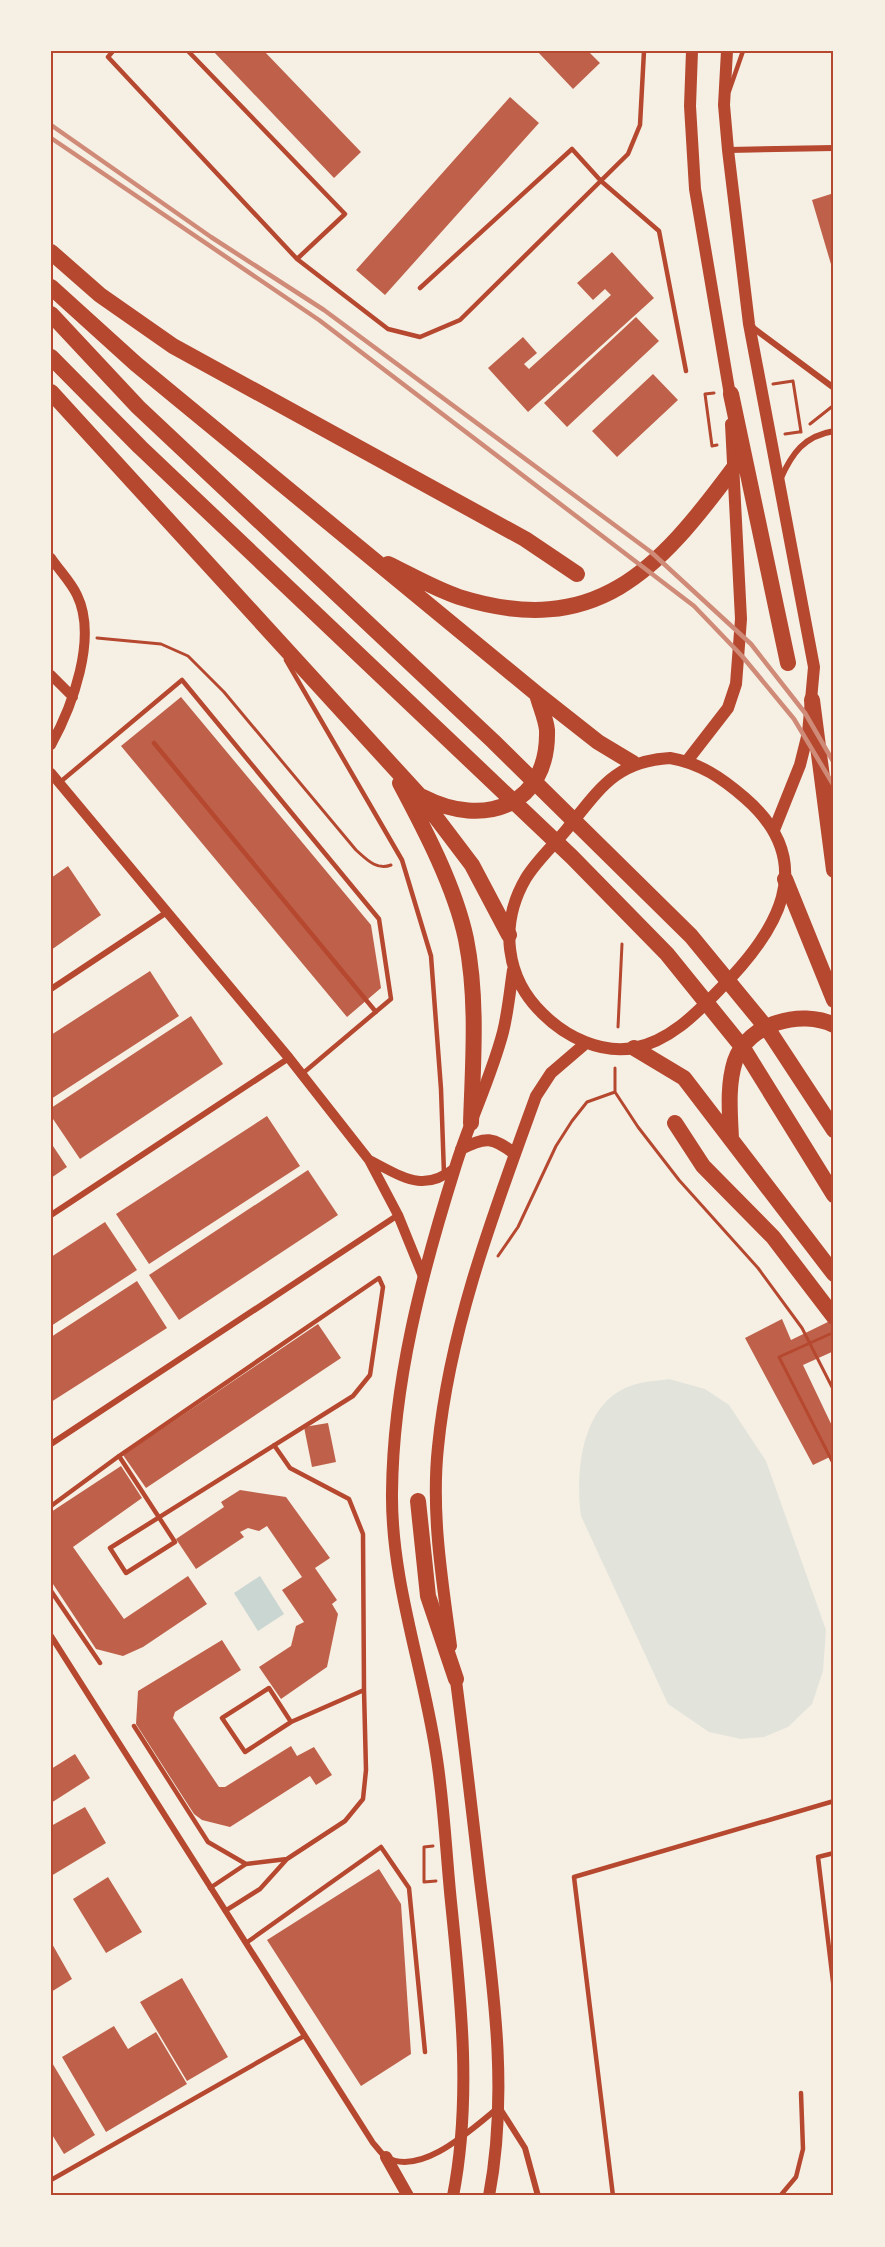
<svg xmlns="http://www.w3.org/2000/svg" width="885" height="2247" font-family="'Roboto Serif',serif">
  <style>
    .green { fill: #e2e4dc }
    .water { fill: #c9d6d2 }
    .building { fill: #bf614a }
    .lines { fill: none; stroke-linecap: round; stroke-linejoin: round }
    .path { stroke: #b5482f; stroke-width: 3 }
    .service { stroke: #b5482f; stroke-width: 4.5 }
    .minor { stroke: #b5482f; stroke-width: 6 }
    .tertiary { stroke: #b5482f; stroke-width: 10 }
    .secondary { stroke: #b5482f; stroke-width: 12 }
    .trunk { stroke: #b5482f; stroke-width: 16 }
    .rail { stroke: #cf8b77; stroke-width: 4.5 }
    .neatline { fill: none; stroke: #b5482f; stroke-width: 2 }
  </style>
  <rect width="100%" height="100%" fill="#f6efe4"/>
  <path class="green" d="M669 1379 705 1389 729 1405 766 1461 826 1630 823 1671 812 1704 788 1727 764 1737 741 1739 709 1732 668 1704 581 1516C575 1472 581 1401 633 1385 644 1381 658 1381 669 1379Z"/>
  <path class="water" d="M260 1576 284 1614 258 1631 234 1593Z"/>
  <path class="building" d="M213 51H264L361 152 334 178Z
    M537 51H588L600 63 573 89Z
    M510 97 539 123 385 295 356 270Z
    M834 193V271H833L812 200Z
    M612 252 654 298 528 412 488 368 523 337 537 353 524 364 529 369 611 295 605 289 593 300 577 283Z
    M636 317 659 341 567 427 544 403Z
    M653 374 678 400 617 457 592 431Z
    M181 697 371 925 381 988 347 1017 121 746Z
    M68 866 101 915 51 950V878Z
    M150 971 179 1016 51 1099V1035Z
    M191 1016 223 1064 80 1159 51 1116V1108Z
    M267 1116 300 1166 149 1264 116 1214Z
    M51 1143 67 1167 51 1178Z
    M308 1170 338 1215 179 1320 149 1275Z
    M105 1222 137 1270 51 1326V1257Z
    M137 1281 167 1328 51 1402V1337Z
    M782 1319 791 1340 834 1319V1351L803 1365 834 1430V1455L813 1465 745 1338Z
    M318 1324 341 1358 146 1488 123 1455Z
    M328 1423 336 1462 312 1467 304 1427Z
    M121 1466 142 1498 73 1547 124 1619 188 1576 207 1604 143 1647 123 1656 96 1649 51 1581V1512Z
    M240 1490 286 1497 330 1558 315 1568 337 1600 332 1604 338 1614 327 1667 281 1699 259 1667 291 1646 296 1626 304 1622 282 1590 302 1577 267 1526 259 1531 248 1528 240 1532 244 1537 196 1569 176 1539 224 1507 221 1502Z
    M222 1640 241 1670 175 1712 173 1718 219 1787H225L291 1746 297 1756 314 1747 332 1775 316 1785 310 1776 230 1827 202 1820 194 1814 136 1724 138 1691Z
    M75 1754 90 1778 51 1803V1769Z
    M85 1807 106 1843 51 1876V1826Z
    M379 1869 401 1904 411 2054 361 2086 267 1940Z
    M108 1877 142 1932 106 1953 73 1899Z
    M51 1942 72 1979 51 1992Z
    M182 1978 228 2057 187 2081 140 2002Z
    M114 2026 128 2049 156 2032 187 2084 106 2132 62 2057Z
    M51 2061 95 2135 64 2154 51 2133Z"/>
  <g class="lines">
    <path class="path" d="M773 384 793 381 801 432
      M714 393 705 394 712 446 717 445
      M810 424 834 405
      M785 434 799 432
      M97 638 161 644 188 656 224 692 356 850C366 859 377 871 391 865
      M618 1027 622 944
      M615 1068V1092L638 1127 679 1180 758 1268 802 1328 834 1391
      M498 1256 518 1227 556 1146 572 1121 587 1102 615 1092
      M830 1334 779 1357 834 1465
      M433 1846 424 1847V1882L436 1881"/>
    <path class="service" d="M113 51 108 57 297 259 388 329 420 337 460 320 628 154 640 125 644 51
      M188 51 345 214 297 259
      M729 91 743 51
      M420 288 572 149 601 181 659 231 686 371
      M286 660 402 860 431 956 441 1089 444 1174
      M154 743 376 1012
      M59 783 182 680 379 919 391 999 302 1074
      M274 1445 290 1468 349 1499 363 1534 364 1690 291 1722 245 1752 222 1718 269 1688 291 1722
      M51 1506 119 1456 379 1278 383 1287 370 1375 353 1396 110 1548 126 1573 175 1542 119 1456
      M51 1591 100 1663
      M134 1726 208 1842 246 1864
      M834 1853 818 1857 834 1990
      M210 1888 246 1864 287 1859
      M225 1911 260 1889 287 1859 345 1821 363 1799 366 1770 364 1690
      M246 1943 381 1847 409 1888 425 2052
      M51 2180 304 2036
      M613 2196 574 1877 834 1801
      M780 2196 796 2177 803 2149 801 2093"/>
    <path class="minor" d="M729 150 834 148
      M752 327 834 388
      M780 480C792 453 804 436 834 431
      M51 989 167 912
      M51 1215 289 1058
      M51 1444 398 1215
      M51 1636 373 2143C377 2147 381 2154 386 2157 421 2178 474 2127 499 2107L525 2148 538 2196"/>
    <path class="tertiary" d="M51 558C59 570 71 582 77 595 98 638 72 707 51 745
      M51 675 73 697
      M51 773 289 1058 369 1160 398 1215 424 1279
      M369 1160C402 1176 422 1194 455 1168"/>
    <path class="secondary" d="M692 51 690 106 695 189 731 401
      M727 51 724 105 728 150 749 324 814 667 808 733 800 765 774 830
      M670 758C700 763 722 778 745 798 821 864 776 933 719 990 695 1015 669 1041 634 1048 601 1054 566 1037 543 1014 505 978 499 924 526 878 537 860 554 845 567 829 599 790 615 761 670 758Z
      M687 761 728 708 736 684 741 619 731 424
      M461 1149C486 1136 493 1137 515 1154
      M451 1646C442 1580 431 1513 438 1447 450 1326 495 1209 536 1096L551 1073 586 1043
      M455 1673C464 1741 472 1811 480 1880 493 1985 509 2091 489 2196
      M386 2157 408 2196
      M453 2196C472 2099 461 2000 451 1902 446 1853 444 1802 436 1753 423 1667 391 1581 392 1493 393 1382 422 1273 455 1168 469 1122 491 1078 503 1032 508 1012 510 990 513 970"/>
    <path class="trunk" d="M51 252 100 295 173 346 525 539 577 574
      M51 287 136 364 537 694 598 742 633 763
      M51 314 138 407 493 741 691 936 769 1031 834 1130
      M51 357 140 447 572 857 667 954 743 1048 834 1195
      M51 392 419 795 472 865 509 935
      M731 394 788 663
      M388 564C411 575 435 589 459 597 596 640 658 570 733 469
      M812 700 834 870
      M400 783C425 830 455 887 466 939 478 999 473 1062 471 1123
      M423 797C483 828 549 807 547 730 546 719 540 706 537 694
      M785 879 834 1000
      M634 1048 684 1078 834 1274
      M675 1123 703 1166 773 1237 834 1317
      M731 1139C730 1114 727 1086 735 1061 748 1023 801 1009 834 1025
      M418 1501 428 1596 456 1679"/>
    <path class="rail" d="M51 125 211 237 324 310 651 552 751 644 805 713 834 763
      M51 138 319 320 694 606 742 656 794 719 834 786"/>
  </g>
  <rect width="885" height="2247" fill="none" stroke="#f6efe4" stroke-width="105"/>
  <rect x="52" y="52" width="780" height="2142" class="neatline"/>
</svg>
